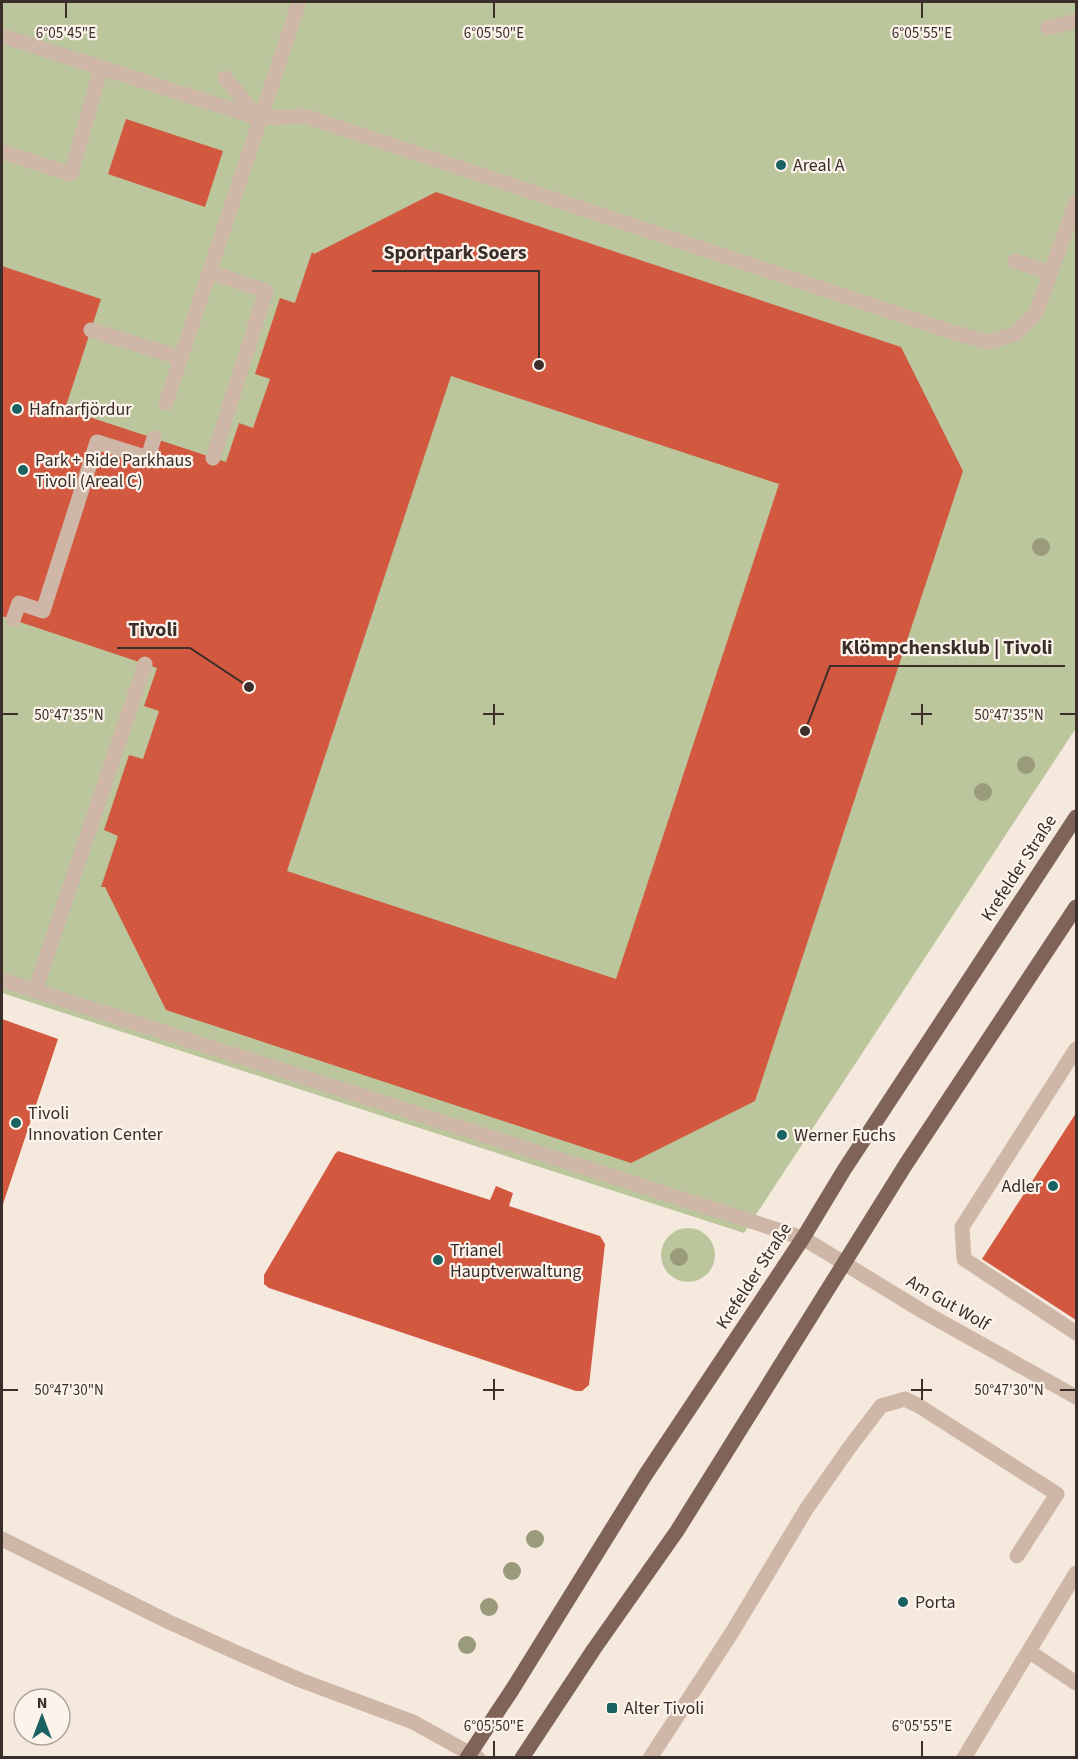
<svg xmlns="http://www.w3.org/2000/svg" width="1078" height="1759" font-family="'Source Sans 3',sans-serif">
  <style>
    .green { fill: #bbc69c }
    .building { fill: #d2583f; fill-rule: evenodd }
    .lines { fill: none; stroke-linecap: round; stroke-linejoin: round }
    .service { stroke: #cfb7a8; stroke-width: 15 }
    .pedestrian { stroke: #cfb7a8; stroke-width: 15 }
    .tertiary { stroke: #cfb7a8; stroke-width: 15 }
    .primary { stroke: #7f6358; stroke-width: 15 }
    .tree { fill: #999b7b }
    .ticks { fill: none; stroke: #3b2d29; stroke-width: 2 }
    .poi-dot { fill: #196261; stroke: #fcf3eb; stroke-width: 2 }
    .labels { text-anchor: middle; dominant-baseline: central; stroke-width: 4.5; stroke-linejoin: round; paint-order: stroke }
    .poi-label { font-size: 18px; fill: #3b2d29; stroke: #fcf3eb; text-anchor: start }
    .street-label { font-size: 18px; fill: #3b2d29; stroke: #fcf3eb }
    .ticks-label { font-size: 15px; text-anchor: middle; fill: #3b2d29; stroke: #fcf3eb; stroke-width: 4.5; stroke-linejoin: round; paint-order: stroke }
    .leader { fill: none; stroke: #3b2d29; stroke-width: 2 }
    .callout-dot { fill: #3b2d29; stroke: #fcf3eb; stroke-width: 2 }
    .callout-label { font-size: 20px; text-anchor: middle; font-weight: bold; fill: #3b2d29; stroke: #fcf3eb; stroke-width: 4.5; stroke-linejoin: round; paint-order: stroke }
  </style>
  <rect width="100%" height="100%" fill="#f5e9de"/>
  <path class="green" d="M2 2H1076V728L744 1233 2 993Z
    M661 1255a27 27 0 1 1 54 0a27 27 0 1 1-54 0Z"/>
  <path class="building" d="M126 119 223 151 205 207 108 174Z
    M436 192 901 347 963 471 755 1101 631 1163 166 1010 105 887H101L118 836 104 830 129 755 143 759 159 711 144 706 157 668 2 616V266L101 299 65 409 226 462 239 423 253 428 270 379 255 374 280 298 295 303 312 252 314 254ZM451 376 779 484 616 979 287 871Z
    M2 1019 58 1039 2 1207Z
    M1076 1113V1320L982 1259Z
    M338 1151 490 1200 496 1186 513 1193 509 1206 600 1236 605 1244 589 1385 582 1391H576L269 1288 264 1284V1275L335 1154Z"/>
  <g class="lines">
    <path class="service" d="M1048 28 1076 21
      M2 36 259 118 305 116 952 332 988 342 1015 334 1036 313 1076 202
      M225 78 259 118
      M2 152 71 174 101 68
      M1015 261 1050 273
      M210 272 266 291 213 458
      M91 330 181 358 299 2
      M2 980 803 1238
      M35 991 145 664
      M1076 1049 962 1227 964 1259 1076 1333
      M2 1539 169 1622 233 1651 300 1680 413 1722 478 1758
      M1030 1652 1076 1683
      M650 1758 731 1634 807 1508 849 1448 881 1406 905 1399 919 1406 1057 1494 1017 1556
      M964 1758 1076 1573"/>
    <path class="pedestrian" d="M166 403 181 358
      M13 620 19 603 43 611 97 442 148 458 154 438"/>
    <path class="tertiary" d="M803 1238 922 1311 1076 1397"/>
    <path class="primary" d="M467 1758 512 1690 646 1474 803 1238 844 1170 1076 817
      M522 1758 594 1649 677 1531 906 1164 1076 907"/>
  </g>
  <g class="tree">
    <circle cx="1041" cy="547" r="9"/>
    <circle cx="1026" cy="765" r="9"/>
    <circle cx="983" cy="792" r="9"/>
    <circle cx="679" cy="1257" r="9"/>
    <circle cx="535" cy="1539" r="9"/>
    <circle cx="512" cy="1571" r="9"/>
    <circle cx="489" cy="1607" r="9"/>
    <circle cx="467" cy="1645" r="9"/>
  </g>
  <path class="ticks" d="M66 3V18M494 3V18M922 3V18M494 704V725M922 704V725M3 714H18M483 714H504M911 714H932M1060 714H1075M494 1379V1400M922 1379V1400M3 1390H18M483 1390H504M911 1390H932M1060 1390H1075M494 1741V1756M922 1741V1756"/>
  <g class="poi-dot">
    <circle cx="781" cy="165" r="6"/>
    <circle cx="17" cy="409" r="6"/>
    <circle cx="23" cy="470" r="6"/>
    <circle cx="16" cy="1123" r="6"/>
    <circle cx="782" cy="1135" r="6"/>
    <circle cx="1053" cy="1186" r="6"/>
    <circle cx="438" cy="1260" r="6"/>
    <circle cx="903" cy="1602" r="6"/>
    <rect x="606" y="1702" width="12" height="12" rx="3"/>
  </g>
  <g class="labels">
    <g class="poi-label">
      <text x="793" y="165">Areal A</text>
      <text x="29" y="409">Hafnarfjördur</text>
      <text x="35" y="460">Park + Ride Parkhaus<tspan x="35" dy="21">Tivoli (Areal C)</tspan></text>
      <text x="28" y="1113">Tivoli<tspan x="28" dy="21">Innovation Center</tspan></text>
      <text x="794" y="1135">Werner Fuchs</text>
      <text x="1041" y="1186" text-anchor="end">Adler</text>
      <text x="450" y="1250">Trianel<tspan x="450" dy="21">Hauptverwaltung</tspan></text>
      <text x="915" y="1602">Porta</text>
      <text x="624" y="1708">Alter Tivoli</text>
    </g>
    <g class="street-label">
      <text transform="translate(1019 868) rotate(-57)">Krefelder Straße</text>
      <text transform="translate(754 1276) rotate(-57)">Krefelder Straße</text>
      <text transform="translate(948 1303) rotate(30)">Am Gut Wolf</text>
    </g>
  </g>
  <g class="ticks-label">
    <text x="66" y="38">6°05'45"E</text>
    <text x="494" y="38">6°05'50"E</text>
    <text x="922" y="38">6°05'55"E</text>
    <text x="69" y="720">50°47'35"N</text>
    <text x="1009" y="720">50°47'35"N</text>
    <text x="69" y="1395">50°47'30"N</text>
    <text x="1009" y="1395">50°47'30"N</text>
    <text x="494" y="1731">6°05'50"E</text>
    <text x="922" y="1731">6°05'55"E</text>
  </g>
  <path class="leader" d="M539 365L539 271H372M249 687L190 648H117M805 731L830 666H1065"/>
  <g class="callout-dot">
    <circle cx="539" cy="365" r="6"/>
    <circle cx="249" cy="687" r="6"/>
    <circle cx="805" cy="731" r="6"/>
  </g>
  <g class="callout-label">
    <text x="455" y="259">Sportpark Soers</text>
    <text x="153" y="636">Tivoli</text>
    <text x="947" y="654">Klömpchensklub | Tivoli</text>
  </g>
  <rect width="1078" height="1759" fill="none" stroke="#3b2d29" stroke-width="6"/>
  <g transform="translate(42 1717)"><circle r="28" fill="#fcf3eb" stroke="#afa49d" stroke-width="1.5"/>
  <path d="M0-4.5L10 22L0 15L-10 22Z" fill="#196261"/>
  <text y="-9" font-size="16" font-weight="bold" text-anchor="middle" fill="#3b2d29">N</text>
  </g>
</svg>
